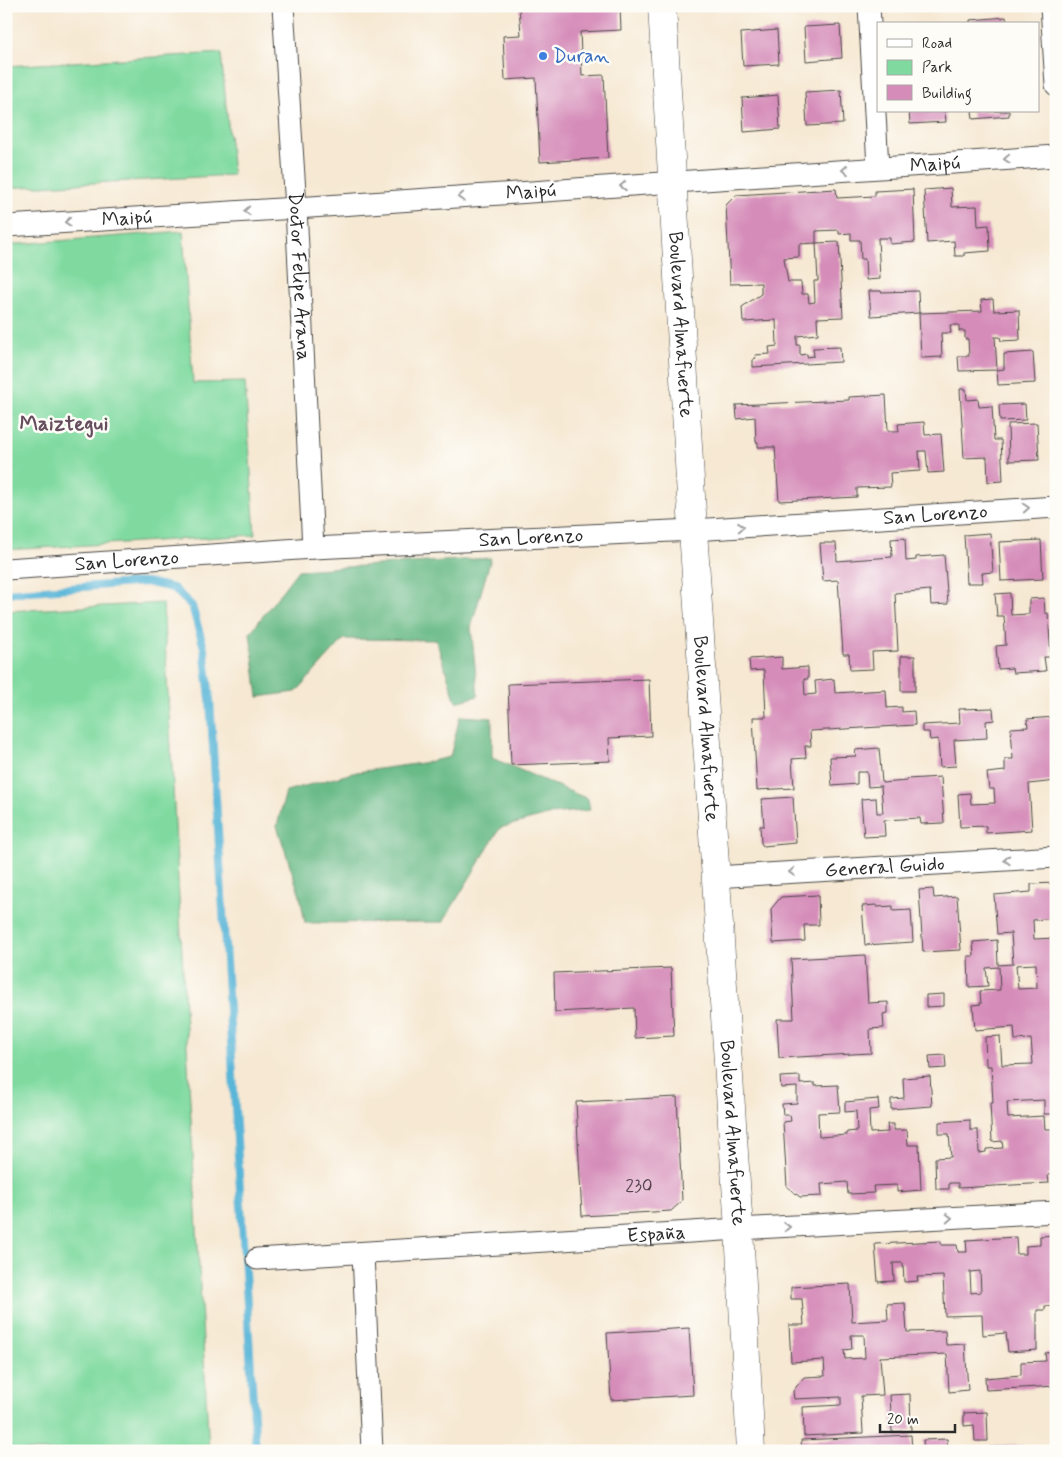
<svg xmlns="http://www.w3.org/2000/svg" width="1062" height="1457" font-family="Mynerve,sans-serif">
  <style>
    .green { fill: #80daa0; stroke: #568266 }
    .forest { fill: #68ba86; stroke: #4a7258 }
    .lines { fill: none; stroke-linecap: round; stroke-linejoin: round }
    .stream { stroke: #5ab6d8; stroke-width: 8 }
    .building { fill: #d58cb9; fill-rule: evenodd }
    .street-casing { stroke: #494744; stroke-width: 23 }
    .secondary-casing { stroke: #494744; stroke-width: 29 }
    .street { stroke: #fff; stroke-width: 21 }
    .secondary { stroke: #fff; stroke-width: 28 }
    .oneway { stroke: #a0a0a0 }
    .shop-dot { fill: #3f7fe0; stroke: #fdfcf7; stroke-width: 2 }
    .labels { text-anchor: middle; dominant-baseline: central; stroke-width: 5; stroke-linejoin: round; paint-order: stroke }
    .number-label { font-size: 18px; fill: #56434e }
    .shop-label { font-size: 20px; fill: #366cbe; stroke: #fdfcf7; text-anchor: start }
    .street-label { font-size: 20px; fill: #2b2b2b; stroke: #fdfcf7 }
    .neighbourhood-label { font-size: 21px; font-weight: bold; fill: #664d5d; stroke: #fdfcf7 }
  </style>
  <rect width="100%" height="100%" fill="#fdfcf7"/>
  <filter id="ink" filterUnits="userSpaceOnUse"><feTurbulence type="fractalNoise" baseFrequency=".02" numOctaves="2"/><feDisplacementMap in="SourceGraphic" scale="10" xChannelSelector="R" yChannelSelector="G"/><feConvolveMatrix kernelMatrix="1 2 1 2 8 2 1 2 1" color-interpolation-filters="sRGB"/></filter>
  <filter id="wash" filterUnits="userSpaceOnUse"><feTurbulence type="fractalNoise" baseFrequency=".0096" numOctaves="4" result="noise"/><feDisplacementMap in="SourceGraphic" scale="20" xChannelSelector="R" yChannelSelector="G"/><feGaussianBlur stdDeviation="1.12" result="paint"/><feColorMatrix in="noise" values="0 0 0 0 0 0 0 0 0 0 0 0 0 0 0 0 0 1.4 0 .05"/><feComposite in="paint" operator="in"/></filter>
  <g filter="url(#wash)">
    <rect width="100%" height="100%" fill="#f6e8d2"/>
    <path class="green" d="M221 53 233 175 6 188V66Z
      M183 231 193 383 245 382 255 535 6 550V245Z
      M163 603 209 1451H6V611Z"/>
    <path class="forest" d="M491 558 471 627 478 696 456 702 436 640 344 639 296 692 258 697 250 633 298 570Z
      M460 716 492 718V758L588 799 590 810 551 814 500 828 443 922 305 923 300 896 277 826 286 791 357 772 422 763 450 757Z"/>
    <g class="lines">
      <path class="stream" d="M6 593 146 582 173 588 192 606 204 648 210 699 256 1451"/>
    </g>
    <g id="blocks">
      <path class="building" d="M519 6H620L621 30 580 32 582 76 604 75 608 158 540 162 536 78 505 80 503 36 521 35Z
        M1006 17 1007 24H970V20Z
        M840 25 842 58 806 61 804 27Z
        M777 30 779 64 743 66 741 33Z
        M841 90 843 124 807 126 805 92Z
        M778 95 780 129 744 132 742 98Z
        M909 111H945L946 122 910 124Z
        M972 111H1009V116L973 119Z
        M951 188 952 207 977 206 978 226 989 225 990 251 964 253V256H955L954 241 927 243 924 190Z
        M836 189 837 198 875 196V191L913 189 915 242 890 244V238H878L880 279 866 280 865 259H861L860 240H851V233L839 234V230L816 231V243L839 242 843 317 817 318 818 334 797 336V345H800V355L807 354V357L814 356 813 348 840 347 841 362 753 367V359L756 358 755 355 770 354 769 347 777 346 776 320 743 322 742 307 761 294V283L730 284 726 205 736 195ZM816 243 818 281H814L815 302 809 303 808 294H802L801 282H788L784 258 799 257V244Z
        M869 291H881V292L918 291 919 313 871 316Z
        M993 299 994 311 1019 310 1020 340 1001 341 1000 337H995L997 370 959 371 958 356H969L968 339H965V331H959V325H950L951 333H941L942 357 921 358 919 313 982 311 981 300Z
        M1033 352 1035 383 998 385 997 370 1004 369V354Z
        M960 389H966L967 400 978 399 979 407 992 406 994 440H1001L1003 481 988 482 987 457 964 458Z
        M886 395 888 431H899L898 424 924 422 925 435 941 434 944 472 928 473 926 451H919L920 471 890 473 891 487 857 488V497L779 501 775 447H758V442H756L755 417 737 419 736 405 849 400V397Z
        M1025 404 1026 420 1000 421 999 405Z
        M1037 423 1039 460 1009 461 1008 424Z
        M990 533 993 572 982 573 983 583H967L964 535Z
        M905 538 906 561 916 560V557L944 555 948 604 931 605 930 590 895 593 898 651 872 652 873 669 850 670 849 654H843L838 580 823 581 820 543H836L837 561 892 557 891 539Z
        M1041 540 1043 579 1001 581 999 542Z
        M1010 593 1011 615 1029 614V599L1044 598 1045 613H1048L1051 657H1044L1046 671 1013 673 1012 668 998 669 996 646 1006 645 1004 616H997L995 594Z
        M901 656H915V691H901Z
        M782 657V669L808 667V679H804L805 695 816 694 815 681 834 679 835 693 886 690 887 708 902 707V712L914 711 915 725 810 731 811 746H805L806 758 792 759 794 788 757 790 753 717H766L764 670 750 671 749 659Z
        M649 679 651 736 609 738 610 761 511 765 508 684Z
        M993 708 994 720 986 721 987 738 954 740 956 766 940 767 938 739 930 740 929 732H922V725L960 723 959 709Z
        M1055 717 1056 781 1029 784 1032 830 986 833V826L960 827 958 794 970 793 971 804 995 803 994 789H989L987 773 1005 771V759H1013L1011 728 1028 727 1027 719Z
        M879 748 882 783 907 781V779L941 777 944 823 921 824 920 818 884 820 885 836 864 837 861 799 876 798 877 813H883L881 786 868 787 867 772H857V784L832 786 830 757 856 756 855 750Z
        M793 797 796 843 763 846 761 843 760 826H764L762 799Z
        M1056 883V918L1033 920 1034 939 1056 938V1114H1044V1100L1007 1102 1008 1118 1044 1116 1045 1129H1056V1174L1048 1175 1049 1183 958 1188V1183H949V1189H936L935 1158 951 1157 949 1134H939V1122L970 1120V1130H978L979 1153 986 1152V1149L1003 1148 1002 1141 992 1142 990 1103H993L991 1066H986L985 1037 1000 1036 1002 1065 1033 1064 1031 1039 1015 1040 1014 1027 975 1030 973 1005 981 1004 980 991 1000 990 999 967 986 968 988 986 969 987 968 956H974L973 942 997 940 998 965 1013 964 1011 933 997 934 994 895 1031 892V884ZM1036 964 1037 988 1018 989 1016 965Z
        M933 889 934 898 957 896 961 950 923 952 919 890Z
        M818 895 819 925H804L805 941 773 943 771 909 781 897Z
        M877 905V907L893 906V911L911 910 913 942 865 945 862 906Z
        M865 955 868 1003 888 1002V1013L883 1014 884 1028 870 1029 871 1053 779 1058 777 1019H794L791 959Z
        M671 968 674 1036 635 1038 634 1008 555 1012 554 973Z
        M944 994V1006L926 1007V995Z
        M945 1055 946 1068 930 1069 929 1056Z
        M800 1076V1084L815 1083V1086L838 1085 840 1112 818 1113 819 1137 847 1135V1132L857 1131 856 1111 845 1112V1102L878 1099 879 1109 869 1110 870 1133 888 1132 887 1124H894V1130H907L908 1145H919L921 1190 897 1192V1185L873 1186 874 1193 848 1194 847 1182 821 1184 822 1196 800 1197 787 1187 783 1122 791 1121 790 1115H783L782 1104 797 1103V1087L781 1088 780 1077Z
        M930 1076 932 1106 891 1109V1099L904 1098 903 1078Z
        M677 1097 682 1201 671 1211 582 1216 576 1102Z
        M1056 1235V1305L1045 1306V1310H1037V1350L1008 1352 1006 1333 983 1335 982 1315 945 1316 943 1276 917 1277 918 1281 904 1282 903 1263H893L894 1281 878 1282 875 1244 941 1241V1245H957L958 1252H967L966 1240 1016 1237 1017 1254H1026V1246L1040 1245V1236ZM980 1271 981 1292 971 1293 970 1272Z
        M850 1284 852 1322 888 1320 887 1304 905 1303 907 1332 945 1331 946 1345 965 1344 968 1390 949 1392 947 1354 880 1357 883 1395 861 1396 863 1433 804 1436 803 1407 841 1405V1397L794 1399 793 1391 804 1377 825 1376 824 1360 791 1362 789 1325H804L802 1299H791V1287ZM851 1335H864L865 1358 845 1359 844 1350 852 1349Z
        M689 1328 693 1395 611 1400 607 1333Z
        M1056 1352V1386L986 1390 985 1378 1021 1375V1362L1046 1361 1045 1353Z
        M910 1394 911 1431 892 1432 890 1395Z
        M987 1412 988 1441H975L974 1425 964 1426V1413Z
        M911 1435 912 1451H802L801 1440Z
        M947 1439 948 1451H924L923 1440Z
        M1022 1445 1023 1451H989V1447Z"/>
    </g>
  </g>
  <g filter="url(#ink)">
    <use href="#blocks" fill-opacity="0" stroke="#494744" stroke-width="1"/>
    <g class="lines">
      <g class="street-casing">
        <g id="street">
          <path id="s1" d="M283 6 296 208 313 548"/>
          <path d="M869 6 878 167"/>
          <path d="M1051 6 1056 85"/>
          <path id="s2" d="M6 226 296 208 1056 156"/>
          <path id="s3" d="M6 569 313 548 693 530 1056 507"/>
          <path id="s4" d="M714 877 1056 857"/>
          <path d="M363 1254 372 1451"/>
          <path id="s5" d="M257 1259 739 1229 1056 1212"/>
        </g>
      </g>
      <g class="secondary-casing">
        <g id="secondary">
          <path id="s6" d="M662 6 693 530 739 1229 751 1451"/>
        </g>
      </g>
      <use href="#street" class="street"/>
      <use href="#secondary" class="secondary"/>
    </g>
    <defs><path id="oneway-chevron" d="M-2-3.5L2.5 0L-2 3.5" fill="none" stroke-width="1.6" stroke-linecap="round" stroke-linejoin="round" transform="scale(1.25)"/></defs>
    <g class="oneway">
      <use href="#oneway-chevron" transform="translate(1007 159) rotate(176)"/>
      <use href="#oneway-chevron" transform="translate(845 170) rotate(176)"/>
      <use href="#oneway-chevron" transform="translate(623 186) rotate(176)"/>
      <use href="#oneway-chevron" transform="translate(461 197) rotate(176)"/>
      <use href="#oneway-chevron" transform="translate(247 211) rotate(176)"/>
      <use href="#oneway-chevron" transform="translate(68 222) rotate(176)"/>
      <use href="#oneway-chevron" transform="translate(1026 508) rotate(-4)"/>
      <use href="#oneway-chevron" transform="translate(741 527) rotate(-4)"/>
      <use href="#oneway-chevron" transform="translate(1007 860) rotate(177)"/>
      <use href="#oneway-chevron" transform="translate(792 872) rotate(177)"/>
      <use href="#oneway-chevron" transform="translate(949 1218) rotate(-3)"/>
      <use href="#oneway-chevron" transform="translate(787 1227) rotate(-3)"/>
    </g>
  </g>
  <circle class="shop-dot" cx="543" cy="56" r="5"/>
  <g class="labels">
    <g class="number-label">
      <text x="639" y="1186">230</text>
    </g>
    <g class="shop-label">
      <text x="553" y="56">Duran</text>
    </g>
    <g class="street-label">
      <text stroke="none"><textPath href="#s2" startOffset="931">Maipú</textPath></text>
      <text stroke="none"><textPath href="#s2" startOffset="526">Maipú</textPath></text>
      <text stroke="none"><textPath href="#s2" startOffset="121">Maipú</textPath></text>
      <text stroke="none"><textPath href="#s1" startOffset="271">Doctor Felipe Arana</textPath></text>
      <text stroke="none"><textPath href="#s6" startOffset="319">Boulevard Almafuerte</textPath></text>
      <text stroke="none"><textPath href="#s3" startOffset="931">San Lorenzo</textPath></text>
      <text stroke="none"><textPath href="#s3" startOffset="526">San Lorenzo</textPath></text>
      <text stroke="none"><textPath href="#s3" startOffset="121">San Lorenzo</textPath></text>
      <text stroke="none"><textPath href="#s6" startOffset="724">Boulevard Almafuerte</textPath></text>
      <text stroke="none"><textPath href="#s4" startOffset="171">General Guido</textPath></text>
      <text stroke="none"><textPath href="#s6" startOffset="1129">Boulevard Almafuerte</textPath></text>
      <text stroke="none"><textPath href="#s5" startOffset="400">España</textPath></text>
    </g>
    <g class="neighbourhood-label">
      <text x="64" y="424">Maiztegui</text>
    </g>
  </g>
  <rect width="1062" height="1457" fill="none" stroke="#fdfcf7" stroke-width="25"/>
  <rect x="877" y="22" width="162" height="90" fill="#fdfcf7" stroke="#a9a8a5"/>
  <rect x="887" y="39" width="25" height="8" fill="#ffffff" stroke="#a9a8a5"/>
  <text x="922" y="48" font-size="15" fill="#2b2b2b">Road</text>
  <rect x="887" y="60" width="25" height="15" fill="#80daa0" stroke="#a9a8a5"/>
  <text x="922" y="72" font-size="15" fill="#2b2b2b">Park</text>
  <rect x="887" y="85" width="25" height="15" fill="#d58cb9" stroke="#a9a8a5"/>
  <text x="922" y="98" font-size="15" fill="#2b2b2b">Building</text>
  <path d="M880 1424v8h75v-8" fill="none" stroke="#2b2b2b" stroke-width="2.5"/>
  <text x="887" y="1424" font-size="15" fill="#2b2b2b" stroke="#fdfcf7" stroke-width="4" paint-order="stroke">20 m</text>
</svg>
